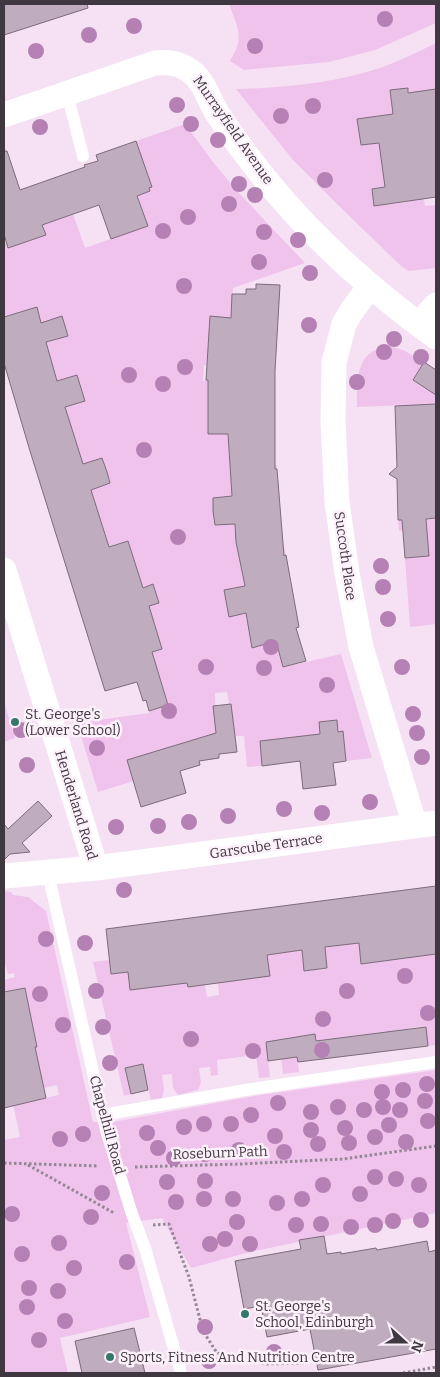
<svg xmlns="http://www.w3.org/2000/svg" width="440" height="1377" font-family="Bitter,serif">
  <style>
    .green { fill: #f0c3ed }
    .building { fill: #bfacbe; stroke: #7c6b7b }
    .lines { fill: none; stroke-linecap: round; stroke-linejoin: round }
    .path { stroke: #948693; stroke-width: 3; stroke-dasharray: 2.5 2.5; stroke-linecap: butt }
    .service { stroke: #fff; stroke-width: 12 }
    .minor { stroke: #fff; stroke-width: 25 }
    .tree { fill: #b581b4 }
    .poi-dot { fill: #36796c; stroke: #fdf1fc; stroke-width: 2 }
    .labels { text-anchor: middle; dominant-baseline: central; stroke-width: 5; stroke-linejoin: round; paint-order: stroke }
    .street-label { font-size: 14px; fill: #403840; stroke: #fdf1fc }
    .poi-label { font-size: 14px; fill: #403840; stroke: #fdf1fc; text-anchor: start }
  </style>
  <rect width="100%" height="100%" fill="#f5e1f3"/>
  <path class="green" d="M229 4H436V23L375 50 329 62 244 70 230 61C245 36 238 30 229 4Z
    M436 43V89L425 91 411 111 408 88 390 90 393 114 357 119 361 145 379 143 385 187 372 189 374 206 408 202 405 184 421 182 425 206 436 205V268L409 271 401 266 338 205 293 160 236 89C284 88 334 83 380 68 399 61 418 52 436 43Z
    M185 124 213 162 237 191 305 263 233 288 231 320 227 318 211 316 228 367 204 365 203 381 221 375 228 431 229 456H275V465H277V469L231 473 233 499 229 496 213 498 215 525 232 524 235 521 237 546 283 542 286 555 240 564 245 589 240 587 224 590 229 616 245 614 249 610 276 641 284 667 341 654 372 758 346 761 343 732H338L336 720 319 722 320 734 260 741 262 766 247 767 244 736H235L231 704H229L227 692 215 693 216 734 199 761 98 792 77 723 149 713V711L168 705 162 684 140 690 146 654 162 649 154 625 130 612 158 603 153 585 123 594 136 566 128 541 113 545 110 550 102 524 57 538 53 526 97 513 90 487 95 488 110 483 102 459 87 463 84 467 32 456 58 384 51 360 20 368 15 351 68 336 62 317 41 323 36 307 4 317V235L8 247 46 235 40 217 30 220 20 189 40 183 53 221 73 214 85 248 147 226 137 196 150 191 149 188 152 187 136 141Z
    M392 347 403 350 424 362 413 380 436 395V404L357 407C357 380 355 347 392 347Z
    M436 518V624L410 627 405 558 429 556 428 544 403 530 399 531 398 520Z
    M4 702 15 738 4 742Z
    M4 891 11 892 13 895 28 897 46 911 93 1122H113L254 1096 436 1070V1213L246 1253 191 1268 162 1218 126 1223 150 1317 60 1338 68 1373H4V1140L20 1137 13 1104H19L59 1095 57 1085 44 1088 9 1085 4 1062V1043L10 1042 12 1052 37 1046 33 1027 8 1034 4 1014V1002L27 999 24 988 4 992V980L15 977 14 973 8 974 4 960Z
    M360 942 418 956 436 954V1045L428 1046 425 1026 409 1028 412 1048 404 1049 402 1032 382 1034 381 1032 325 1040 327 1059 318 1060 315 1034 295 1037 299 1072 283 1074 279 1041 266 1042 270 1077 259 1078 256 1055 217 1060 218 1075 211 1076 210 1067 199 1068 201 1083 198 1090 178 1095 173 1088 172 1074 162 1075 164 1090 162 1098 151 1100 143 1065 131 1094 124 1096 93 962 109 960 111 974 130 971 131 990 155 987 153 973 205 985 207 997 219 995 217 974 270 975 266 955 303 950 302 955 305 971 327 969 326 952 323 948Z"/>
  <path class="building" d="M4 4H87L88 8 4 35Z
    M408 88V93L436 89V197L374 206 372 189 385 187 379 143 361 145 357 119 393 114 390 90Z
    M136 141 152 187 149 188 150 191 137 196 148 226 111 239 99 205 42 225 46 235 8 248 4 234V151H7L20 190 85 167 84 165 98 161 96 155Z
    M256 284 280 285 275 371V469H277L284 556 286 555 299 627 296 628 306 661 283 667 276 641 252 648 246 613 229 617 224 590 245 586 236 542 235 524 215 525 213 511V498L232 496 228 434H208V380H206L210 316 231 318 232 294H246V289H256Z
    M37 307 41 323 62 316 68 336 46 342 57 381 77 375 85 401 65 407 83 464 102 458 107 472 110 483 91 490 109 547 128 541 143 588 153 584 159 603 149 606 162 649 152 652 168 705 149 711 146 700 143 701 137 682 105 691 30 451 4 363V317Z
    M424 362 436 370V395L413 380Z
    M436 404V518L426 519 429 556 405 558 402 520H398L397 479 389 474 397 467 395 406Z
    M231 704 237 752 219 754V758L199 761 200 765 180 771 186 793 141 807 127 760 216 733 213 706Z
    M337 720 338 732 343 731 346 761 333 763 336 785 303 789 300 761 262 766 260 741 320 734 319 722Z
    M38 801 52 816 22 843 30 852 10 854 4 860V824L8 829Z
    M436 886V954L361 964 359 943 325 947 327 968 304 971 302 950 267 955 270 976 188 987 187 983 130 990 128 972 111 974 106 929Z
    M25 988 37 1047H35L46 1098 4 1108V992Z
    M426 1027 428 1046 298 1062 297 1057 268 1061 266 1042 315 1034 316 1041Z
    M143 1064 148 1090 131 1094 125 1068Z
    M324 1236 327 1254 341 1252V1254L376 1248 377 1250 427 1241 429 1252 436 1250V1349L318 1370 310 1329 267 1337 261 1306 244 1309 235 1261 301 1249 299 1240Z
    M134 1328 145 1373H82L75 1341Z"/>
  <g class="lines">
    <path class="path" d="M4 1163 99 1166
      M28 1165 114 1213
      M135 1167 240 1164 343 1159 436 1146
      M153 1225 169 1224 189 1277 203 1331 217 1353 266 1364 306 1363
      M403 1373 436 1367"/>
    <path class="service" d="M67 93 83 156
      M48 873 106 1130 132 1214 145 1248 181 1373
      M102 1115 245 1090 436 1062"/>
    <path class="minor" d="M4 115 155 63C170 61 183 64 194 74 205 84 209 100 217 113 232 136 249 159 266 180 315 240 373 292 436 337
      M370 286 351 312 344 324 334 362 333 422 337 502 347 573 361 647 415 826
      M419 324 436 305
      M4 570 96 868
      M4 876 96 868 436 823"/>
  </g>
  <g class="tree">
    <circle cx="385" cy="19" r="8"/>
    <circle cx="134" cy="26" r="8"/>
    <circle cx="89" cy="35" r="8"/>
    <circle cx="255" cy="46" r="8"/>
    <circle cx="36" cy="51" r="8"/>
    <circle cx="177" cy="105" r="8"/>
    <circle cx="313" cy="106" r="8"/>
    <circle cx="281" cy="116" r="8"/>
    <circle cx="191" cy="124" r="8"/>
    <circle cx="40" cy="127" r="8"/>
    <circle cx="218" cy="140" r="8"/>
    <circle cx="325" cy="180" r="8"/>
    <circle cx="239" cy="184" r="8"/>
    <circle cx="255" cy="195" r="8"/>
    <circle cx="229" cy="204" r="8"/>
    <circle cx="188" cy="217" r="8"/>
    <circle cx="163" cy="231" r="8"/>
    <circle cx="264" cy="232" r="8"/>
    <circle cx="298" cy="240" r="8"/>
    <circle cx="259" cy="262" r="8"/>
    <circle cx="310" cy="273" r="8"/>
    <circle cx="184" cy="286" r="8"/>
    <circle cx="309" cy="325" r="8"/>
    <circle cx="394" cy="339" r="8"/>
    <circle cx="384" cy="352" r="8"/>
    <circle cx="421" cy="357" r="8"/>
    <circle cx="185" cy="367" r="8"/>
    <circle cx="129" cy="375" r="8"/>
    <circle cx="357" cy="382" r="8"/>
    <circle cx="163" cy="384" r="8"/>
    <circle cx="144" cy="450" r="8"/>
    <circle cx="178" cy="537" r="8"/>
    <circle cx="381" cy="566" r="8"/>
    <circle cx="383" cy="587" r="8"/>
    <circle cx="388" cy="619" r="8"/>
    <circle cx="271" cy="647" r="8"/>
    <circle cx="206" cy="667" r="8"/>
    <circle cx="402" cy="667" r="8"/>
    <circle cx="264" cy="668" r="8"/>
    <circle cx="327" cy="685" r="8"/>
    <circle cx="169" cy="711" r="8"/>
    <circle cx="413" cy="714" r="8"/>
    <circle cx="21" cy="730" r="8"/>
    <circle cx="417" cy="733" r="8"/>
    <circle cx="97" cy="748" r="8"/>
    <circle cx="422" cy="757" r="8"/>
    <circle cx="27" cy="765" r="8"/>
    <circle cx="370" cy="802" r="8"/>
    <circle cx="284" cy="809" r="8"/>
    <circle cx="322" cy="813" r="8"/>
    <circle cx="228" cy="816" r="8"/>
    <circle cx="189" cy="822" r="8"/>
    <circle cx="158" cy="826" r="8"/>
    <circle cx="116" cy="827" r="8"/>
    <circle cx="124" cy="890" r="8"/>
    <circle cx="46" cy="939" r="8"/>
    <circle cx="85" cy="943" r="8"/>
    <circle cx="405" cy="976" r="8"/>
    <circle cx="96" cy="991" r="8"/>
    <circle cx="347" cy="991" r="8"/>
    <circle cx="40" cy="994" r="8"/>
    <circle cx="428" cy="1013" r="8"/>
    <circle cx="323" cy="1019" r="8"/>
    <circle cx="63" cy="1025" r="8"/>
    <circle cx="103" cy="1027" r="8"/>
    <circle cx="191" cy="1039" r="8"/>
    <circle cx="322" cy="1050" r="8"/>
    <circle cx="253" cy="1051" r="8"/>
    <circle cx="110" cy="1063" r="8"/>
    <circle cx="427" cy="1084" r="8"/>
    <circle cx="403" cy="1090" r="8"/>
    <circle cx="382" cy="1092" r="8"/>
    <circle cx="425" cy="1101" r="8"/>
    <circle cx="278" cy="1103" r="8"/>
    <circle cx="338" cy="1107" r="8"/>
    <circle cx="383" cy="1107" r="8"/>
    <circle cx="364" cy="1110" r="8"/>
    <circle cx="400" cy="1110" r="8"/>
    <circle cx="311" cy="1112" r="8"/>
    <circle cx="251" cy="1115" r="8"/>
    <circle cx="428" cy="1121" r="8"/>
    <circle cx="204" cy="1124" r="8"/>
    <circle cx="231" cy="1124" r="8"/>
    <circle cx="389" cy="1125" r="8"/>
    <circle cx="184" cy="1127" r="8"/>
    <circle cx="345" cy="1128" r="8"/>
    <circle cx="311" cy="1130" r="8"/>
    <circle cx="147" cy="1133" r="8"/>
    <circle cx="83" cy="1134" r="8"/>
    <circle cx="275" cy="1136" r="8"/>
    <circle cx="375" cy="1137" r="8"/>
    <circle cx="60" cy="1139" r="8"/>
    <circle cx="406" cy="1142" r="8"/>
    <circle cx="349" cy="1143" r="8"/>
    <circle cx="318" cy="1144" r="8"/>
    <circle cx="158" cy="1148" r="8"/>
    <circle cx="239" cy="1150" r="8"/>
    <circle cx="284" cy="1152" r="8"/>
    <circle cx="205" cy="1154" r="8"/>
    <circle cx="174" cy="1158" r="8"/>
    <circle cx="375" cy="1177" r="8"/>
    <circle cx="396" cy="1179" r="8"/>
    <circle cx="205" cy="1181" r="8"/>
    <circle cx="167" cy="1182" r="8"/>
    <circle cx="323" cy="1185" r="8"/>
    <circle cx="419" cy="1185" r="8"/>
    <circle cx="102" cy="1193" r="8"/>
    <circle cx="360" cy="1194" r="8"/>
    <circle cx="204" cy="1199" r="8"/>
    <circle cx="233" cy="1199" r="8"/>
    <circle cx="302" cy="1199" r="8"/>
    <circle cx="176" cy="1202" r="8"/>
    <circle cx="277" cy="1203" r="8"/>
    <circle cx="12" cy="1214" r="8"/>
    <circle cx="91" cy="1217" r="8"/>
    <circle cx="421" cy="1220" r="8"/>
    <circle cx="393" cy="1221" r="8"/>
    <circle cx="237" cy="1222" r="8"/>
    <circle cx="321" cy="1224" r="8"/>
    <circle cx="296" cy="1225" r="8"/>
    <circle cx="375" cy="1225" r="8"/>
    <circle cx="351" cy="1227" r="8"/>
    <circle cx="225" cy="1239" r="8"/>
    <circle cx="59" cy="1243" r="8"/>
    <circle cx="210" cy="1244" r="8"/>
    <circle cx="250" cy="1244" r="8"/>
    <circle cx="22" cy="1254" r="8"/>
    <circle cx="127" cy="1262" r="8"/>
    <circle cx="74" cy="1268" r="8"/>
    <circle cx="29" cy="1288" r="8"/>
    <circle cx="58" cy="1291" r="8"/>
    <circle cx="27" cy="1307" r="8"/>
    <circle cx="65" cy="1321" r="8"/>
    <circle cx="205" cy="1327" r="8"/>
    <circle cx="39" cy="1340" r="8"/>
    <circle cx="274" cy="1352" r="8"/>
    <circle cx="209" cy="1361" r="8"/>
  </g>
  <g class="poi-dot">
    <circle cx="15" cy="722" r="5"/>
    <circle cx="245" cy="1314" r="5"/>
    <circle cx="110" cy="1357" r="5"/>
  </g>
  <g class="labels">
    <g class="street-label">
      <text transform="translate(233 130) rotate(55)">Murrayfield Avenue</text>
      <text transform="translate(345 556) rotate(82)">Succoth Place</text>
      <text transform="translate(76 805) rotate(73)">Henderland Road</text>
      <text transform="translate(266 846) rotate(-8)">Garscube Terrace</text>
      <text transform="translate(107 1125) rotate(75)">Chapelhill Road</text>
      <text transform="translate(220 1153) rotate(-2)">Roseburn Path</text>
    </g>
    <g class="poi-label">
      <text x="25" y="714">St. George's<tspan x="25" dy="16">(Lower School)</tspan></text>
      <text x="255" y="1306">St. George's<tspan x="255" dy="16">School, Edinburgh</tspan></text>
      <text x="120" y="1357">Sports, Fitness And Nutrition Centre</text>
    </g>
  </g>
  <rect width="440" height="1377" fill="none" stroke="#403840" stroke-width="10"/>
  <g transform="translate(405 1342) rotate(111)" stroke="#fdf1fc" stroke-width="4" paint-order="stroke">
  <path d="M0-4L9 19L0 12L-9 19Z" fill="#403840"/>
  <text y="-8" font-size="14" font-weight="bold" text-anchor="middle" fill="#403840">N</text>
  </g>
</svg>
